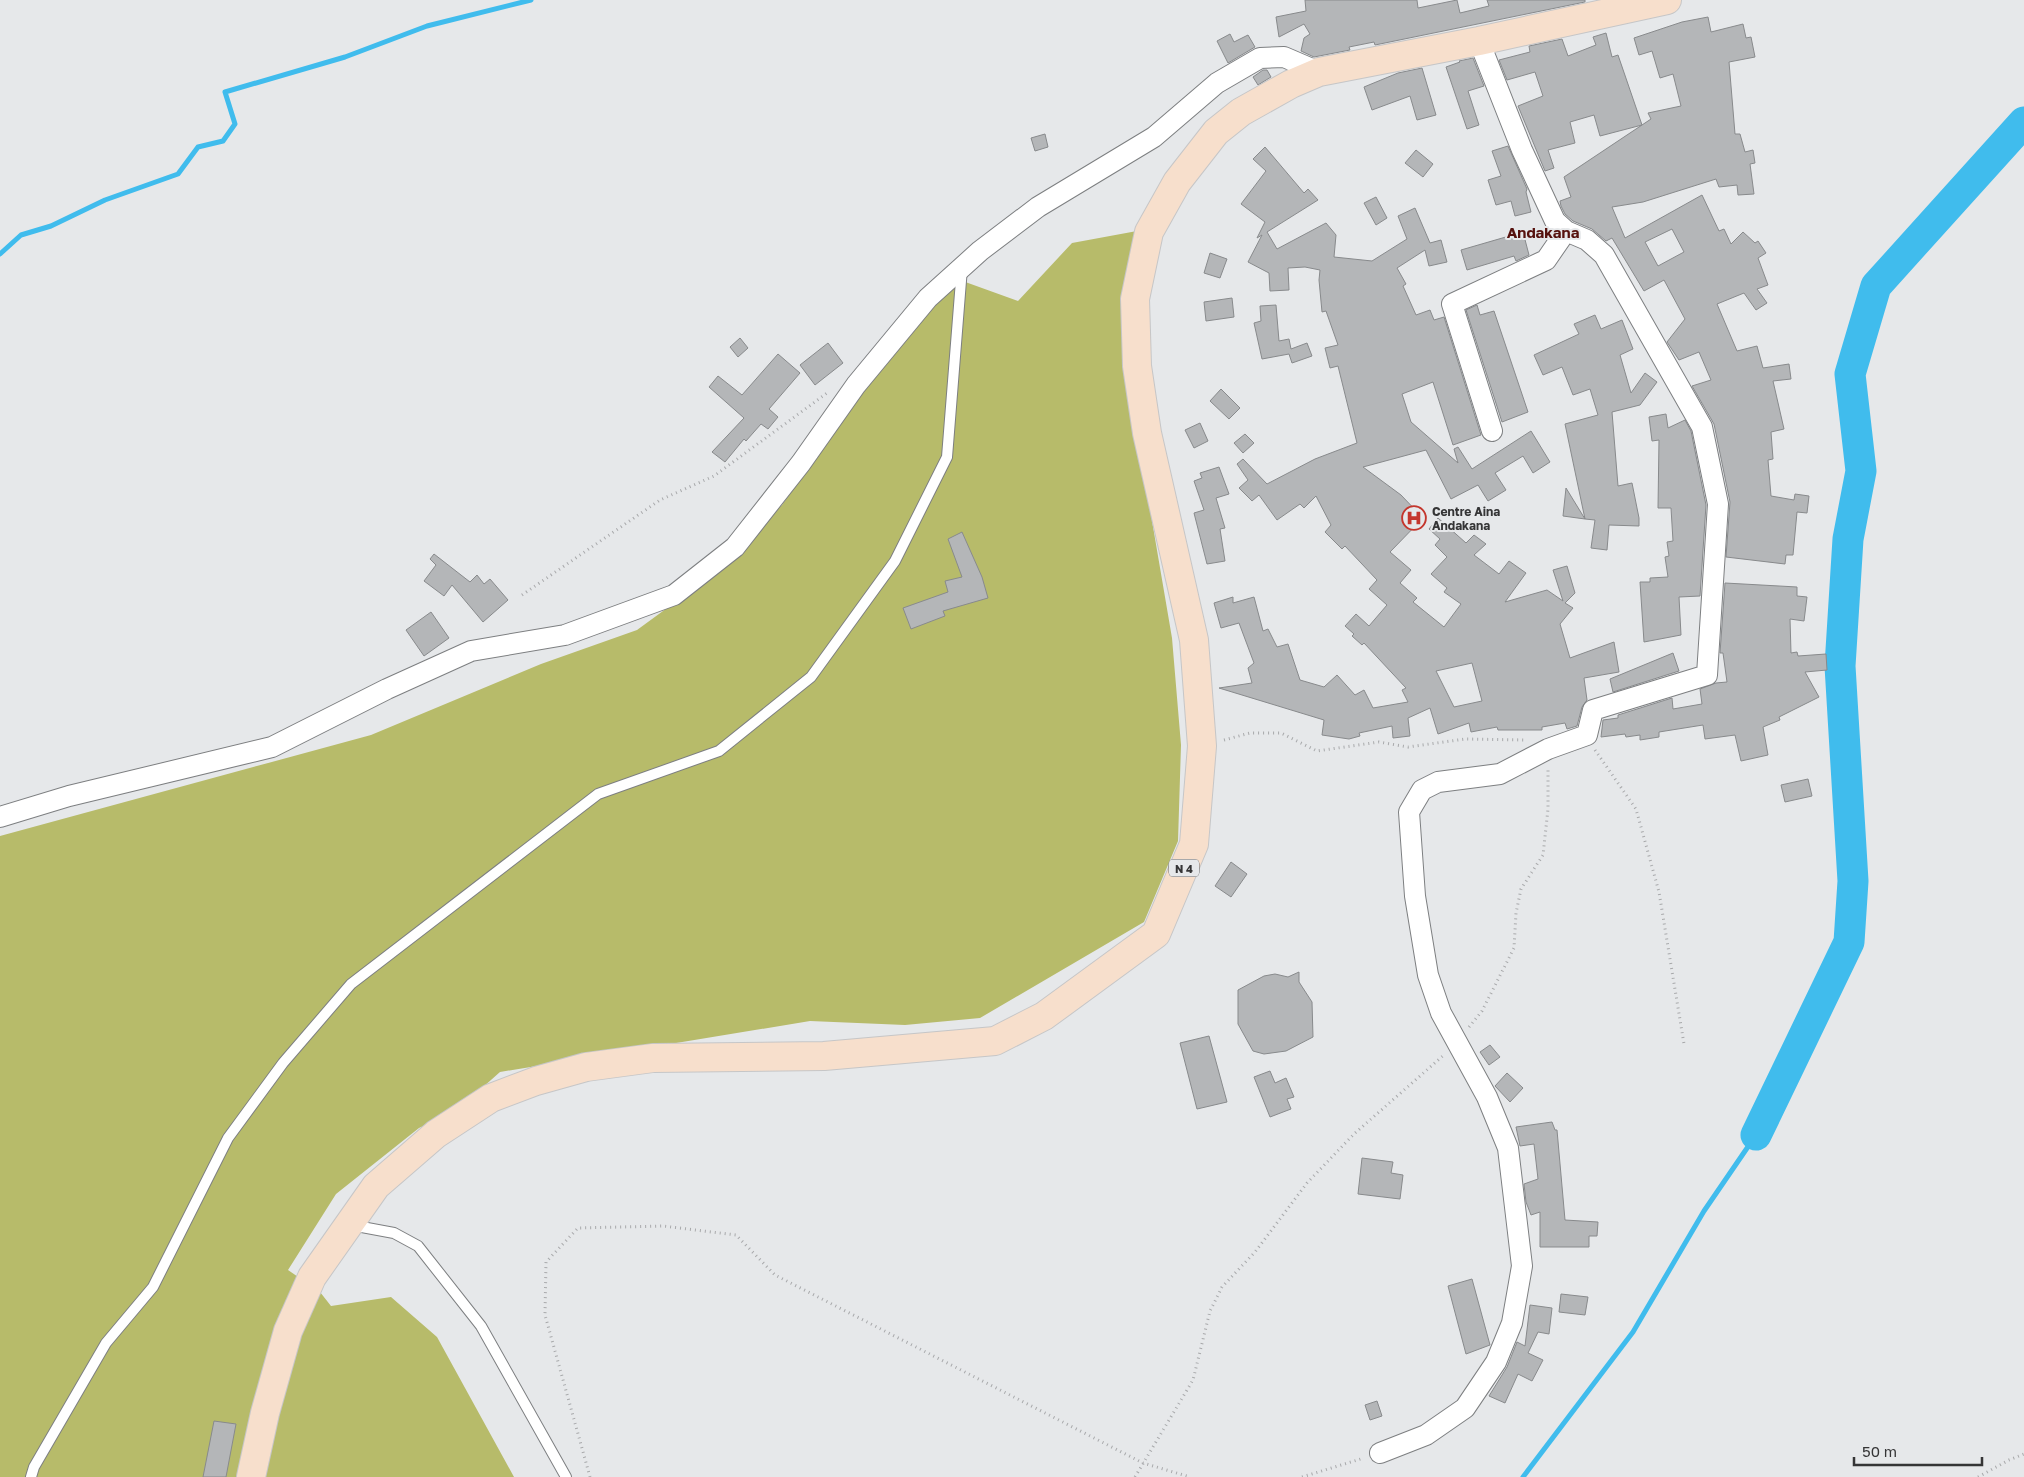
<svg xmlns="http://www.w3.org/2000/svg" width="2024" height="1477" font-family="'Golos Text',sans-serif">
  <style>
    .green { fill: #b7bb6a }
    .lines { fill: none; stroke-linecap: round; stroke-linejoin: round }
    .stream { stroke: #40bced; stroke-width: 5 }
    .river { stroke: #40bced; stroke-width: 31 }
    .building { fill: #b4b6b8; stroke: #888a8c; fill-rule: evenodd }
    .lane-casing { stroke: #7d7f81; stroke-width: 12 }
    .street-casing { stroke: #7d7f81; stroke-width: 22 }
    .primary-casing { stroke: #c6c6c7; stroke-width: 30 }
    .path { stroke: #a8a9ab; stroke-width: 3; stroke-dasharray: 1 4; stroke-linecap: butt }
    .lane { stroke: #fff; stroke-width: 10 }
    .street { stroke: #fff; stroke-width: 20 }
    .primary { stroke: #f7dfcc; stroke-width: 28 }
    .labels { text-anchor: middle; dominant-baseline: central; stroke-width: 4; stroke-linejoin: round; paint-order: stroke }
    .shield { fill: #e6e8ea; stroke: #6a6b6c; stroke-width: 1 }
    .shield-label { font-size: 11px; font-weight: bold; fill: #353536 }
    .poi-label { font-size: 12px; font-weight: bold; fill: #353536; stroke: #e6e8ea; text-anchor: start }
    .quarter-label { font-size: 15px; font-weight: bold; fill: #56120e; stroke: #e6e8ea }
  </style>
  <rect width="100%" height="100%" fill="#e6e8ea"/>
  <path class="green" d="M1137 231V433L1172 638 1181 745 1178 841 1144 922 980 1018 905 1025 810 1021 500 1072 456 1111 419 1128 336 1194 288 1270 320 1292 331 1306 391 1297 437 1337 514 1477H0V836L371 735 541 664 637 630 700 584 782 505 856 401 957 279 1018 301 1072 243Z"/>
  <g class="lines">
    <path class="stream" d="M0 254 21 235 51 226 105 200 178 174 198 147 223 141 235 124 225 92 345 57 427 26 531 0
      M1523 1477 1633 1332 1704 1211 1756 1135"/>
    <path class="river" d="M1756 1135 1849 942 1853 881 1840 666 1848 539 1861 471 1850 374 1876 286 2024 122"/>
  </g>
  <path class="building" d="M1305 0H1417L1418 8 1457 0 1460 13 1489 6 1487 0H1585V2L1375 45 1374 42 1349 47 1350 50 1314 57 1301 51 1304 38 1310 34 1304 24 1279 37 1276 17 1306 11Z
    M1708 17 1711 32 1743 24 1746 38 1751 37 1755 57 1729 62 1735 134H1740L1745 152 1753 150 1755 163 1750 164 1754 194 1738 195 1737 185 1719 187 1716 179 1643 202 1612 207 1625 238 1702 195 1719 231 1724 229 1731 244 1743 232 1755 243 1758 241 1766 253 1758 258 1768 285 1757 289 1767 303 1756 310 1744 293 1717 304 1737 351 1757 346 1763 368 1789 364 1791 379 1773 381 1784 429 1771 432 1773 459 1768 460 1771 496 1794 500 1795 494 1809 496 1807 513 1797 512 1793 555H1786L1785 564 1726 557 1730 502 1714 424 1692 386 1711 380 1699 352 1679 360 1667 342 1685 319 1664 280 1644 291 1612 238 1606 241 1592 229 1573 221 1565 214 1561 206 1560 201 1571 197 1564 177 1642 125 1600 136 1594 115 1570 122 1575 143 1548 150 1554 168 1545 171 1518 106 1543 96 1535 72 1507 80 1499 60 1530 52 1529 46 1562 39 1568 56 1596 45 1593 37 1606 33 1612 57 1618 55 1642 125 1651 119 1648 113 1681 106 1673 74 1660 78 1652 51 1639 55 1634 38 1682 22ZM1672 229 1684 252 1658 266 1645 242Z
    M1230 34 1234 42 1248 35 1255 47 1228 63 1217 41Z
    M1473 58 1484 86 1468 91 1479 125 1467 129 1446 67 1460 62 1459 61Z
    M1422 68 1436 115 1417 120 1410 96 1372 110 1364 87 1398 73Z
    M1263 70H1267L1271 77 1258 85 1253 77Z
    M1045 134 1048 147 1035 151 1031 138Z
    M1508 146 1527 189 1526 192 1531 212 1515 216 1511 201 1496 205 1488 180 1501 176 1492 151Z
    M1265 147 1304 193 1308 189 1318 200 1267 232 1277 249 1326 223 1336 235 1334 257 1372 261 1407 239 1398 216 1415 208 1430 243 1441 240 1447 262 1429 266 1425 250 1397 268 1406 284 1403 286 1416 315 1430 310 1434 320 1444 317 1481 435 1453 445 1433 382 1402 394 1411 422 1458 463 1454 449 1458 447 1472 469 1531 431 1550 462 1533 473 1523 456 1495 473 1506 490 1488 501 1478 485 1451 499 1426 450 1363 467 1401 495 1423 518 1390 552 1411 570 1400 583 1417 598 1413 602 1444 627 1461 604 1444 592 1447 588 1431 574 1447 557 1435 545 1440 539 1429 529 1438 518 1466 543 1474 535 1486 544 1474 555 1499 574 1509 561 1526 573 1505 602 1547 590 1563 601 1553 570 1567 566 1575 593 1565 603 1573 608 1560 624 1570 658 1614 642 1619 672 1584 678 1587 700 1582 707 1577 726 1567 729 1565 723 1542 727V730H1498L1497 727 1471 732 1469 723 1438 734 1430 708 1408 718 1410 736 1393 738 1392 726 1359 733 1360 736 1349 739 1322 735 1324 720 1219 688 1252 683 1248 668 1254 663 1239 623 1221 628 1214 603 1233 597V603L1254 597 1263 631 1268 629 1277 647 1288 644 1300 680 1324 687 1337 675 1355 695 1364 690 1373 708 1408 702 1402 690 1406 688 1364 643 1362 645 1352 636 1354 634 1345 626 1356 614 1369 626 1387 605 1369 589 1377 580 1345 546 1342 549 1325 532 1331 525 1316 496 1304 508 1300 504 1277 520 1259 495 1252 501 1239 488 1248 480 1237 464 1243 459 1267 484 1315 459 1357 443 1338 366 1330 368 1325 348 1338 345 1326 311 1322 312 1319 280 1320 270 1305 267 1288 268 1289 290 1270 291 1269 273 1248 262 1262 235 1257 238 1265 222 1241 204 1266 171 1253 159ZM1472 663 1482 701 1454 707 1436 671Z
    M1416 150 1433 164 1423 177 1405 163Z
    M1376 197 1387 218 1376 225 1364 203Z
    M1523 232 1529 255 1516 261 1514 256 1467 270 1461 250Z
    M1210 253 1227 259 1220 278 1204 273Z
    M1232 298 1234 317 1206 321 1204 302Z
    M1276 305 1279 341 1289 339 1291 349 1307 343 1312 356 1292 363 1289 354 1262 359 1254 323 1261 321 1260 306Z
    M1477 305 1480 315 1494 311 1528 412 1502 422 1466 310Z
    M1595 315 1601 329 1622 320 1633 349 1620 355 1631 393 1645 373 1657 382 1640 405 1612 412 1618 486 1632 483 1639 518V526L1609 525 1607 550 1591 548 1595 520 1585 519 1565 424 1598 415 1590 389 1573 395 1562 367 1543 375 1534 355 1579 334 1574 324Z
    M740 338 748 348 738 357 730 347Z
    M828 343 843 363 815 385 800 365Z
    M778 354 800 373 769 409 778 417 768 429 761 424 746 441 744 439 725 462 712 452 744 418 709 387 718 376 742 395Z
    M1221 389 1240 408 1229 419 1210 401Z
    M1666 414 1668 428 1685 420 1691 431 1706 505 1700 596 1679 597 1681 635 1644 642 1640 582H1650V578L1668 577 1665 557 1669 556 1667 542 1673 541 1671 508H1658L1659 440 1652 441 1649 417Z
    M1200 423 1208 441 1194 448 1185 430Z
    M1245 434 1254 443 1243 453 1234 443Z
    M1219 467 1229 494 1216 498 1225 528 1220 529 1225 561 1207 564 1194 513 1204 510 1194 481 1202 478 1200 473Z
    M1566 488 1585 519 1563 516Z
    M962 532 982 577 988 598 943 611 945 616 911 629 903 608 948 592 945 581 962 577 948 539Z
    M434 554 470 582 477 575 484 584 490 579 508 600 483 622 452 585 444 596 424 581 436 565 430 559Z
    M1725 583 1797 587V596L1807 597 1804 621 1790 619 1791 653 1797 652 1798 656 1826 654 1827 670 1805 672 1819 697 1779 717 1780 720 1763 727 1768 755 1741 761 1735 735 1705 739 1703 725 1659 732V737L1640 740V735L1626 737 1625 734 1601 737 1603 720 1618 718V715L1672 698 1673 709 1702 704 1700 689 1716 683 1727 682 1723 653H1720Z
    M431 612 449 638 424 656 406 630Z
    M1673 653 1679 671 1613 692 1610 679Z
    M1808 779 1812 796 1785 802 1781 785Z
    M1231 862 1247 874 1231 897 1215 886Z
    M1299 972V982L1312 1002 1313 1037 1286 1051 1264 1054 1253 1051 1238 1024V990L1264 976 1275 974 1288 977Z
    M1209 1036 1227 1102 1197 1109 1180 1043Z
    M1490 1045 1500 1057 1489 1065 1480 1052Z
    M1270 1071 1275 1083 1286 1078 1294 1097 1287 1099 1291 1109 1270 1117 1254 1077Z
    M1507 1073 1523 1088 1510 1102 1495 1086Z
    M1552 1122 1555 1130H1557L1565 1220 1598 1222 1597 1236H1589V1247H1540V1212L1531 1215 1526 1202 1524 1184 1538 1179 1534 1144 1520 1146 1516 1127Z
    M1362 1158 1393 1162 1391 1173 1403 1175 1400 1199 1358 1194Z
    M1472 1279 1490 1345 1466 1354 1448 1286Z
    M1561 1294 1588 1297 1585 1315 1559 1312Z
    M1530 1305 1552 1308 1549 1334 1538 1332 1528 1353 1543 1360 1532 1381 1518 1374 1505 1403 1489 1396 1507 1367 1517 1342 1525 1346Z
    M1377 1401 1382 1416 1370 1420 1365 1405Z
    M214 1421 236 1424 226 1477H203Z"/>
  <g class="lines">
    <g class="lane-casing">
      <path id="lane" d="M351 1225 394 1233 418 1246 481 1326 566 1477
        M31 1477 34 1467 106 1343 153 1287 228 1138 283 1063 351 984 598 794 719 751 811 677 895 561 947 457 962 268"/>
    </g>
    <g class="street-casing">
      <path id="street" d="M1492 431 1452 304 1546 260 1566 231
        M0 817 69 796 272 747 387 689 471 651 565 635 674 595 735 547 801 463 856 385 928 298 980 251 1038 207 1154 137 1217 83 1260 58 1284 57 1319 72
        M1380 1453 1426 1435 1465 1408 1496 1362 1512 1323 1522 1266 1508 1148 1487 1097 1441 1013 1428 975 1415 896 1409 812 1422 790 1438 782 1500 774 1548 749 1587 735 1593 710 1707 675 1718 504 1702 427 1604 255 1587 240 1566 231 1555 221 1522 150 1479 41"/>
    </g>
    <g class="primary-casing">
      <path id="primary" d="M251 1477 265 1413 288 1331 312 1277 376 1186 436 1134 491 1098 536 1081 586 1067 653 1058 824 1056 995 1041 1044 1016 1156 934 1194 844 1202 746 1194 640 1147 433 1137 366 1135 299 1149 232 1177 182 1216 132 1241 112 1291 84 1319 72 1479 41 1667 0"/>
    </g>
    <path class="path" d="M522 595 660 500 714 476 827 393
      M1224 740 1250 733H1281L1317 751 1379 742 1408 747 1465 739 1525 740
      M1595 750 1636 809 1659 892 1684 1044
      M1469 1027 1482 1011 1514 948 1516 913 1521 889 1543 855 1548 809V768
      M590 1477 545 1315 546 1262 578 1228 663 1226 736 1235 775 1275 1143 1463 1190 1477
      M1135 1477 1193 1380 1210 1311 1222 1287 1255 1252 1307 1183 1354 1134 1445 1054
      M1302 1477 1364 1458
      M1978 1477 2009 1460 2024 1454"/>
    <use href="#lane" class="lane"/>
    <use href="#street" class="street"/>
    <use href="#primary" class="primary"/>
  </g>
  <defs>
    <g id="hospital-ring" transform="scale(1.25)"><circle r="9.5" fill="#e6e8ea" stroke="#c4362d" stroke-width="1.5"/><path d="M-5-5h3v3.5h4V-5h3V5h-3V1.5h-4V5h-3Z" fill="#c4362d"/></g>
  </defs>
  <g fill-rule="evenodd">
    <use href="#hospital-ring" x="1414" y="518"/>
  </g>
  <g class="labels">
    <rect class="shield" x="1169" y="859.5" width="30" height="17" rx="4"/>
    <g class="shield-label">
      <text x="1184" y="868">N 4</text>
    </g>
    <g class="poi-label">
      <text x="1432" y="511">Centre Aina<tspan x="1432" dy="14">Andakana</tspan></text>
    </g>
    <g class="quarter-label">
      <text x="1543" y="232">Andakana</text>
    </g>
  </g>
  <path d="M1854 1457v8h128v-8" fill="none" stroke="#353536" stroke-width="2.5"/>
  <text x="1862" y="1457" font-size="15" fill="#353536" stroke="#e6e8ea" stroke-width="4" paint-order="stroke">50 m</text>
</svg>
